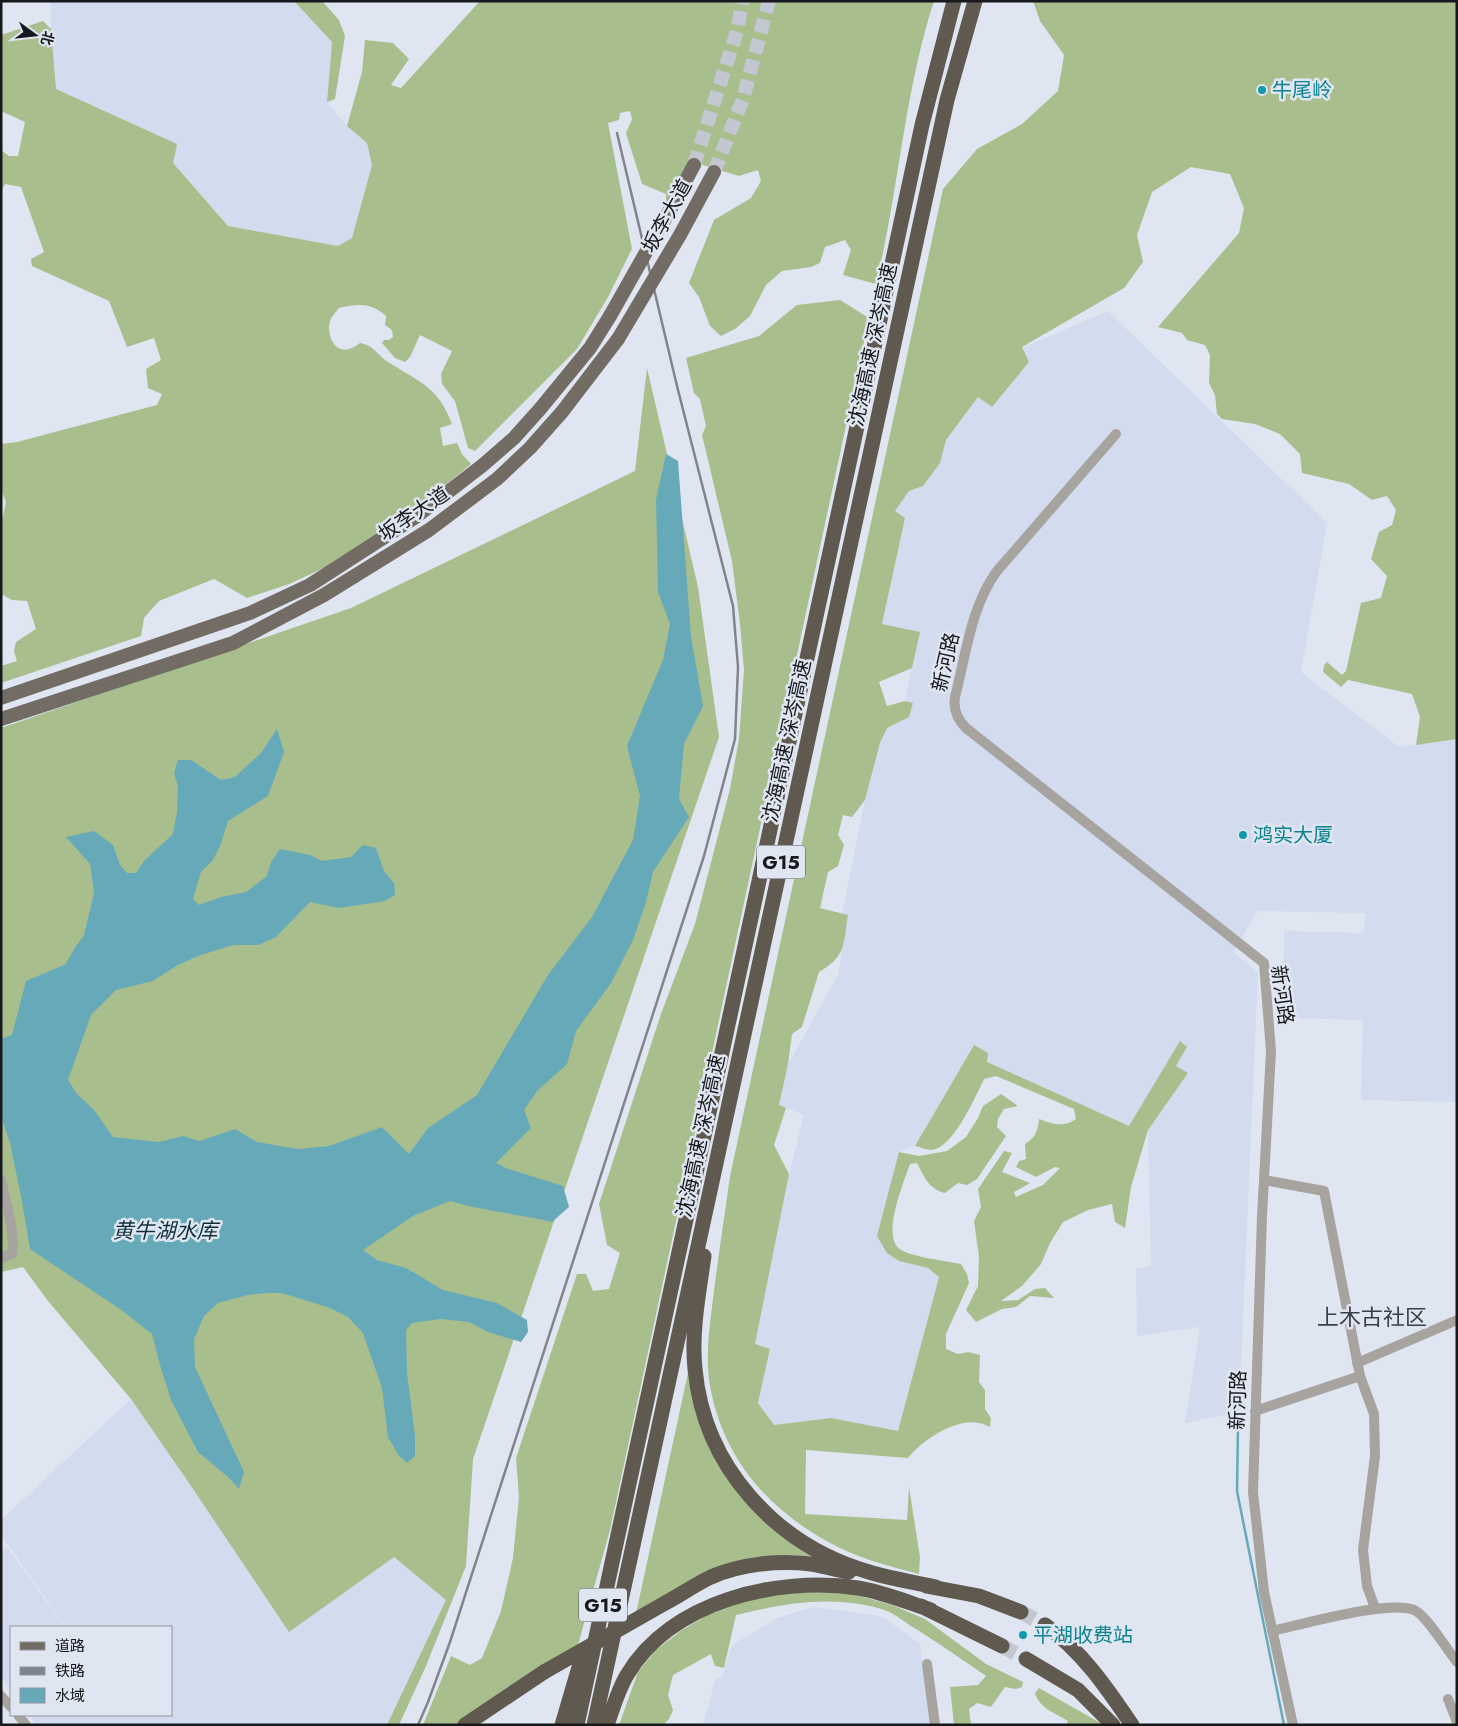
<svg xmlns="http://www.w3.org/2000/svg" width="1458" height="1726" font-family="Jost,'Noto Sans SC',sans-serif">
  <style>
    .built { fill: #d2dcee }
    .forest { fill: #a8be8c }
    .water { fill: #66aaba }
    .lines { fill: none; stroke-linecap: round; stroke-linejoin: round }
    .stream { stroke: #66aaba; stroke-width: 2.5 }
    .major-tunnel { stroke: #c2c7d1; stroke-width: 14; stroke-dasharray: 14 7; stroke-linecap: butt }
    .highway-tunnel { stroke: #c2c7d1; stroke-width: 15; stroke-dasharray: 15 8; stroke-linecap: butt }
    .minor { stroke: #a7a39f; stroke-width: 10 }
    .major { stroke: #726c64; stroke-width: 14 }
    .highway { stroke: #5f5950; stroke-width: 15 }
    .rail { stroke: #80848c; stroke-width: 2.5 }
    .major-bridge { stroke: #726c64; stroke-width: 14 }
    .highway-bridge { stroke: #5f5950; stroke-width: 15 }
    .culture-dot { fill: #0f9aa8; stroke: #e0e6f1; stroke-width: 2 }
    .labels { text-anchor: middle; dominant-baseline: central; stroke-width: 5; stroke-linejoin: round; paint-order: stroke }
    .shield { fill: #e0e6f1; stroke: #53565c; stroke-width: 1 }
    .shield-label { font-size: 19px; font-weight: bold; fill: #16181c }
    .culture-label { font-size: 20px; fill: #0d838f; stroke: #e0e6f1; text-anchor: start }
    .street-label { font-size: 20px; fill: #16181c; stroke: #e0e6f1 }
    .water-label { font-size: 21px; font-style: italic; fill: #0d2f37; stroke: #e0e6f1 }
    .quarter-label { font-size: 22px; fill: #3a3e47; stroke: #e0e6f1 }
  </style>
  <rect width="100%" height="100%" fill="#e0e6f1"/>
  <path class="built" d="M51 1H294L332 42 327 102 347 126 367 143 372 165 352 238 338 246 228 226 173 163 176 144 56 89 51 29Z
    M1108 311 1327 523 1301 672 1399 747 1457 739V1102L1361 1100 1363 1020 1282 1018 1284 931 1364 933 1365 913 1257 911 1234 952 1258 973 1239 1412 1185 1423 1200 1327 1137 1336 1136 1268 1151 1267 1148 1130 1188 1073 1176 1066 1187 1047 1129 1126 987 1062 973 1046 915 1146 899 1152 887 1253 899 1261 928 1268 939 1277 898 1431 831 1418 774 1425 758 1403 770 1349 755 1345 789 1174 804 1115 779 1105 788 1064 838 975 848 915 842 914 865 800 880 743 887 728 909 717 913 703 905 701 919 632 882 624 905 518 895 511 909 491 923 486 940 463 946 440 979 396 992 407 1029 362 1022 348Z
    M131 1399 191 1486 394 1557 447 1600 387 1725H36L29 1715H171V1627H66L1 1535V1520Z
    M7 1547 65 1627H11V1690L1 1676V1551Z
    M813 1607 882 1616 920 1644 931 1725H703L716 1677 722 1679 732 1645 777 1618Z"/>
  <path class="forest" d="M294 1H322L339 20 345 36 335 99 327 102 332 42Z
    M480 1H934C904 93 899 190 876 284L843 275 851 250 845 240 825 247 820 263 811 267 782 271 766 285 750 316 735 329 721 336 710 326 699 297 689 283 714 220 751 198 761 181 758 170 739 176 690 161 666 209V194L642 184 626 133 632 119 630 111 620 113 619 120 608 123 632 249 608 297 577 349 475 451 468 448 455 401 442 384 441 374 452 351 420 335 410 357 405 362 395 358 382 343 384 340H389L393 337 392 330 385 325 386 316C370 302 359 304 339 308 336 312 331 317 330 321 326 333 334 354 349 349 353 348 357 345 360 343 375 346 376 354 388 362 419 382 438 386 452 424L440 428 443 446 457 443 462 454 471 464 432 496 392 526 337 562 289 584 247 598 214 579 159 601 144 618 141 636 1 683V666L17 661 14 651 16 642 36 629 27 601 12 600 1 594V525L6 502 1 489V444L17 442 157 405 162 394 148 388 146 369 161 360 154 338 127 347 109 301 32 266 31 259 44 252 21 187 5 184 1 192V150L9 156H18L25 122 1 111V35L43 21 51 29 56 89 177 144 173 163 228 226 338 246 352 238 372 165 367 143 347 126 362 72 365 40 393 43 409 59 391 85 401 88Z
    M1033 1H1457V739L1416 745 1420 717 1412 694 1348 680 1341 687 1323 672 1324 665 1327 662 1342 675 1346 671 1361 603 1381 598 1387 576 1371 559 1379 532 1392 525 1396 510 1387 496 1372 500 1349 484 1302 473 1300 454 1280 434 1255 424 1222 419 1217 414 1215 395 1209 383 1210 355 1205 345 1187 340 1182 333 1158 327 1239 233 1244 208 1230 174 1191 167 1152 192 1137 235 1143 262 1124 288 1022 347 1029 362 992 407 978 397 946 440 940 463 923 486 909 491 895 511 905 518 882 624 920 632 912 668 879 682 887 706 905 701 913 703 909 717 887 728 880 743 865 800 852 817 843 815 838 835 844 845 838 866 828 872 820 908 848 915C843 944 847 956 819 972L802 1027 792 1034 788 1064 779 1105 786 1108 774 1145 789 1174 755 1344 770 1349 758 1403 774 1425 831 1418 898 1431 939 1277 928 1268 899 1261 887 1253 877 1236 899 1152 919 1156 947 1151 966 1137 978 1118 983 1106 1001 1094 1018 1106 1004 1109 998 1119 997 1127 1006 1136 977 1179 967 1185 958 1183 945 1193C929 1189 924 1177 917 1163L910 1164C904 1182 880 1238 901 1250 914 1257 945 1261 961 1264L967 1274 969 1283 946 1334V1349L958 1354 968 1352 980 1355 979 1382 985 1390V1409L991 1418 990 1427C987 1426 983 1423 979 1423 956 1418 922 1440 908 1458L806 1450 805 1514 907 1520 909 1487 920 1557 919 1574C892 1567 865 1560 840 1548 771 1514 720 1458 709 1379 706 1356 709 1330 712 1307 717 1264 724 1220 730 1176L943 189 977 149 1022 124 1058 91 1064 55 1040 21Z
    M840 300 869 318 610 1530 576 1652 462 1725H423L451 1656 470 1665 482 1658 501 1611 513 1558 519 1497 516 1458 577 1274H586L593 1291 609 1289 620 1253 607 1245 599 1204 661 1014 695 924 730 789 739 739 744 670 740 624 732 561 702 435 706 426 700 399 694 393 686 358 759 336 797 305Z
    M647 368 698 587 719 737 473 1459 466 1566 426 1666 399 1725H387L446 1600 394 1557 289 1632 191 1486 131 1399 48 1301 23 1267 1 1272V728L351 608 635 471Z
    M1180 1041 1187 1047 1176 1066 1188 1073 1148 1130 1131 1187 1125 1228 1115 1222 1112 1204 1088 1210 1063 1222 1050 1243 1041 1264 1022 1286 1001 1301 1018 1300 1035 1289 1045 1288 1054 1298 1030 1296 1016 1307 1002 1309 976 1322 966 1310 978 1286 979 1257 974 1221 981 1207 978 1189 1004 1151 1012 1153 1002 1172 1030 1183 1014 1192 1016 1197 1043 1185 1060 1168 1055 1167 1036 1177 1016 1167 1019 1161 1026 1159 1025 1144C1035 1138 1038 1131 1039 1119 1053 1124 1063 1128 1076 1119L1074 1109 996 1076 984 1079C975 1097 953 1149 931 1150 926 1150 920 1147 915 1146L974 1045 988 1053 987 1062 1129 1126Z
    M691 1359 712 1448 820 1557 791 1555 763 1558 635 1618Z
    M841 1591 892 1605 925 1619 986 1664 1023 1682 1022 1687 1016 1689 1005 1687 991 1707 977 1703 969 1709 971 1725H954L950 1687 978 1685 986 1676C963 1660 940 1644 916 1629 907 1624 897 1615 887 1611 837 1594 786 1603 736 1615L724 1668 715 1666 711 1654 673 1675 668 1695 673 1710 669 1719 663 1725H619L638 1672 656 1650 682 1630 706 1616 739 1603 770 1594Z
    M1039 1688 1104 1725H1066L1068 1721C1055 1713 1039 1708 1035 1693Z"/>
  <path class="water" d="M666 454 678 461 691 636 703 706 684 744 679 799 689 817 653 872 646 902 633 940 611 983 576 1031 567 1064 537 1091 524 1110 531 1128 496 1163 506 1168 563 1186 569 1207 552 1222C518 1214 483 1211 450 1201L413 1216 363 1250 377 1260 406 1268 443 1290 497 1303 527 1320 528 1332 521 1342 488 1332 469 1322 441 1319 412 1323 406 1330 407 1373 415 1436V1456L407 1463 399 1456 388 1437 382 1388 363 1333 348 1317 330 1308 282 1293H266L248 1295 218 1303 204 1316 194 1339 195 1367 244 1472 239 1489 228 1477 198 1452 171 1400 160 1365 152 1334 120 1309 30 1249 21 1196 10 1143 1 1116V1039L12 1035 26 981 66 964 74 949 84 935 94 893 90 864 66 837 94 831 113 845 120 865 127 873H136L144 861 173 834 177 812 178 787 174 773 178 760H191L221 780 235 777 261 753 277 729 284 752 268 796 228 821 220 846 213 860 201 872 193 899 199 905 221 897 246 892 267 876 271 862 280 849 310 855 322 861 351 857 363 845 376 848 384 871 394 883 395 895 385 901 339 908 310 902 276 937 258 945H233L198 956 176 966 153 981 116 990 91 1015 68 1080 77 1094 94 1110 113 1137 159 1142 183 1136 199 1141 235 1129 257 1142 297 1149 329 1146 382 1127 409 1154 428 1128 477 1095 548 975 592 917 633 840 640 796 627 746 663 660 670 624 658 592 657 543 656 500Z"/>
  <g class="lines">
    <path class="stream" d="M1238 1426 1237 1491 1284 1725"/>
    <path class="major-tunnel" d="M694 165 738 28 742 1
      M714 172 743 99 769 1"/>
    <path class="highway-tunnel" d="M1021 1612 1045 1625
      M1002 1646 1026 1659"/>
    <path class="minor" d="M1116 434 997 571C971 606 966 655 955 697 953 709 957 719 966 728L1264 963 1271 1051 1262 1216 1253 1492 1264 1592 1293 1725
      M1 1180C5 1199 16 1235 12 1254L1 1258
      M1264 1180 1324 1191 1360 1376 1374 1414 1375 1456 1363 1550 1367 1586 1375 1608
      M1357 1363 1457 1320
      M1255 1411 1360 1376
      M1272 1631C1300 1625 1394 1598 1416 1611 1428 1618 1447 1650 1457 1662
      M927 1664 935 1725
      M1 1696 11 1707
      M1448 1699 1457 1722
      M18 1715 26 1725"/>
    <path class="major" d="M671 208 694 165
      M680 235 714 172
      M1 698 250 613 310 585 417 516 483 465 514 438 540 409 590 348 610 316
      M1 719 233 643 324 595 429 530 497 479 530 448 562 412 618 339"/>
    <path class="highway" d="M704 1256C699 1293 691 1332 695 1369 704 1467 776 1545 869 1572 891 1579 914 1582 936 1587
      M926 1586 979 1596 1021 1612
      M667 1602C682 1594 696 1584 711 1577 741 1564 778 1560 811 1564 824 1566 836 1570 849 1572
      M921 1606 1002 1646
      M1045 1625C1081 1650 1107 1688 1132 1725
      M1026 1659 1078 1690 1113 1725
      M465 1725 544 1672
      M562 1725 584 1650
      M577 1725 922 125 954 1
      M594 1725 947 100 975 1
      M607 1725C613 1708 618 1690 627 1675 671 1601 777 1576 858 1588 883 1592 907 1602 931 1610"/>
    <path class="rail" d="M418 1725 428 1702 450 1642 704 856 735 739 738 667 733 606 677 386 617 133"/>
    <path class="major-bridge" d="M610 316 671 208
      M618 339 680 235"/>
    <path class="highway-bridge" d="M544 1672 667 1602"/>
  </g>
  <g class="culture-dot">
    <circle cx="1262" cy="90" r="5"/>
    <circle cx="1243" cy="835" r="5"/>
    <circle cx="1023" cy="1635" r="5"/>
  </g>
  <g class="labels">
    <g class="shield">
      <rect x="757" y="845.5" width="48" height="33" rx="4"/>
      <rect x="579" y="1588.5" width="48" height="33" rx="4"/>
    </g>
    <g class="shield-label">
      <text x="781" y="862">G15</text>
      <text x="603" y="1605">G15</text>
    </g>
    <g class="culture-label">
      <text x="1272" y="90">牛尾岭</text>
      <text x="1253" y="835">鸿实大厦</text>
      <text x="1033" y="1635">平湖收费站</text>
    </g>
    <g class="street-label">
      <text transform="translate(667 216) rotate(-61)">坂李大道</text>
      <text transform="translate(873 345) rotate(-78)">沈海高速 深岑高速</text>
      <text transform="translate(414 514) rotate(-34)">坂李大道</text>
      <text transform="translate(946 662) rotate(-77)">新河路</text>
      <text transform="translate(787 741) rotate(-78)">沈海高速 深岑高速</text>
      <text transform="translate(1282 995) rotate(82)">新河路</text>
      <text transform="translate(701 1136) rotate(-78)">沈海高速 深岑高速</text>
      <text transform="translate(1238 1400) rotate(-88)">新河路</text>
    </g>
    <g class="water-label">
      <text x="165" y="1231">黄牛湖水库</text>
    </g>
    <g class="quarter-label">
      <text x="1372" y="1317">上木古社区</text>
    </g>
  </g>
  <rect width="1458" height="1726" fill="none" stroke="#16181c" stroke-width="5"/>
  <rect x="10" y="1626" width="162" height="90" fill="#e0e6f1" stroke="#8f949c"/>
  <rect x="20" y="1642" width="25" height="8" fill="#726c64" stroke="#8f949c"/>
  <text x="55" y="1651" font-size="15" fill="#16181c">道路</text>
  <rect x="20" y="1667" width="25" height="8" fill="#80848c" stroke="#8f949c"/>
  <text x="55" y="1676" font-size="15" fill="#16181c">铁路</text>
  <rect x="20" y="1688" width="25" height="15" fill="#66aaba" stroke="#8f949c"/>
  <text x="55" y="1701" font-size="15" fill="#16181c">水域</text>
  <g transform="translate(35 35) rotate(105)" stroke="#e0e6f1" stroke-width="4" paint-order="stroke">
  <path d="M0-4L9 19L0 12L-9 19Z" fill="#16181c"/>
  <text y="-8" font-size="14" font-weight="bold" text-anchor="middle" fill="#16181c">北</text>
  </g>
</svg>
